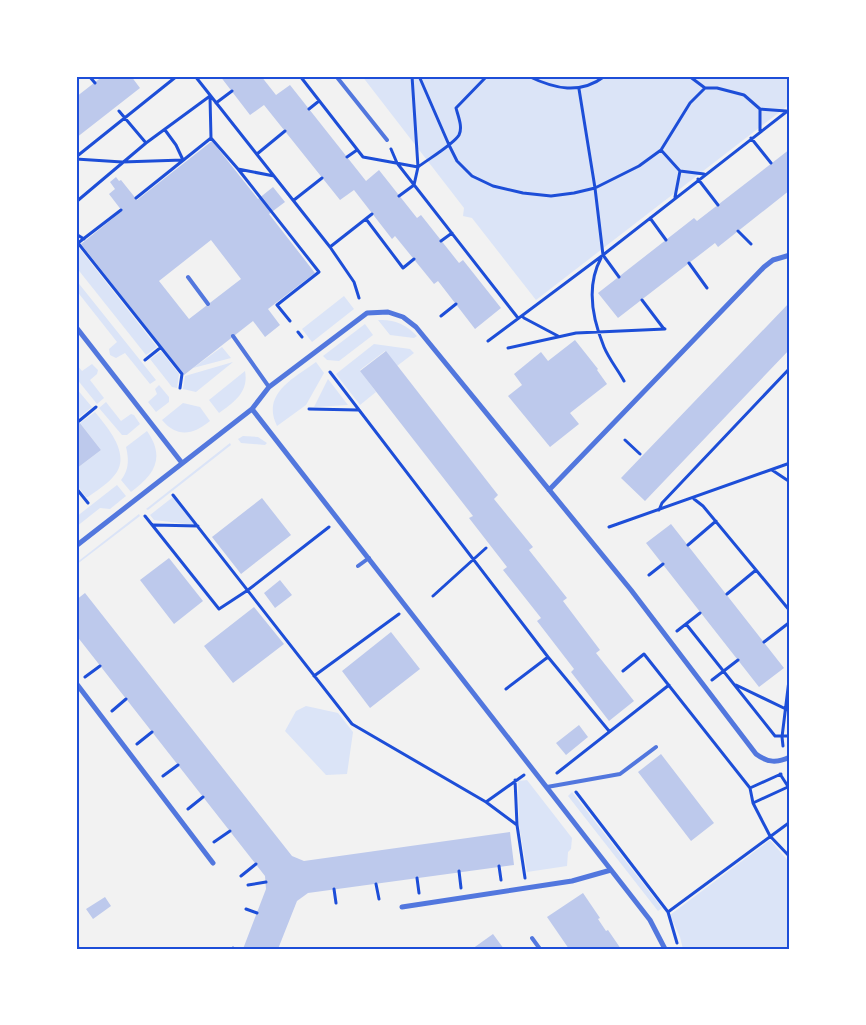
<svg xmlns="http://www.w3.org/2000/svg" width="866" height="1025" font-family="Karla,sans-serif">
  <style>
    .green { fill: #dbe4f7 }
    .building { fill: #bdc9ec; fill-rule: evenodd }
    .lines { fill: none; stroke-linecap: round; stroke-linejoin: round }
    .path { stroke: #1d4ed8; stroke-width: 3 }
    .service { stroke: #5277de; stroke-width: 4 }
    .minor { stroke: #5277de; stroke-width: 5 }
    .neatline { fill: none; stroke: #1d4ed8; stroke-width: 2 }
  </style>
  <rect width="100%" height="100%" fill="#f2f2f2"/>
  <path class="green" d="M362 76H790V104L536 300 472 218 463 216 464 208Z
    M76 244 157 347 146 355 76 267Z
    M76 280 156 380 150 384 125 353 116 358 110 355 109 349 117 342 76 290Z
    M344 296 354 309 312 342 302 329Z
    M378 320C394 319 406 324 417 336L414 338 390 335Z
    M365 324 373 335 339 361 327 360 323 356Z
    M374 344 410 349 414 353 397 366 385 351 360 370 376 392 360 405 336 374Z
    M222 347 231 358 193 368Z
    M161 351 179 374 177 388 172 387 150 359Z
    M233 362 196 392 183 389 185 376Z
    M316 362 324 373 306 405 277 426C261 394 294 378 316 362Z
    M76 364 82 371 92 364 98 370 97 374 90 380 104 398 97 404 76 378Z
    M245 371C249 392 234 402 219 413L209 400Z
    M328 379 348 405 314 407Z
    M159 385 169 397V402L156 412 148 402 157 394 155 389Z
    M76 388 92 407 77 419 76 418Z
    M106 402 121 421 131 414 134 415 140 424 127 435H122L99 408Z
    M183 403 200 407 210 421C193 435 177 438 162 420Z
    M95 412C108 428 133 456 113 477 106 485 96 491 88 497H86L76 484V469L101 450 80 423Z
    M147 431C166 458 154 475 131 492L121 480C129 470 129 459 126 447Z
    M243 436 258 437 267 443 265 445 241 443 238 439Z
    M230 443 231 445 148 510 146 509Z
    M117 485 126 496 110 509 100 508 76 527V517Z
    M173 497 195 525 154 520 150 515Z
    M139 514 140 516 76 565V563Z
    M306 706 338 713 353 732 347 774 326 775 285 731 296 711Z
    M527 780 572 838 571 849 568 852 567 866 527 872 519 825 518 781Z
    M572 792 662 908 658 911 568 796Z
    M770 840 790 863V949H683L680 937 670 915Z"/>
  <path class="building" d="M103 76H131L140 88 76 138V97Z
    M220 76H261L276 95 290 85 366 181 379 170 417 218 421 215 459 263 463 260 501 308 475 329 438 281 434 284 395 236 392 239 354 190 340 200 264 105 250 115Z
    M212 141 258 199 273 187 285 202 269 214 315 273 268 309 280 325 265 337 253 321 184 375 81 244 122 211 109 194 115 189 110 182 116 177 119 181 121 180 137 200ZM211 240 241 279 189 319 159 281Z
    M790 149V190L718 247 715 243 618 318 598 293 694 218 697 221Z
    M790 302V349L645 501 621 478Z
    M575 340 598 369 597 370 607 384 570 413 579 424 550 447 508 396 522 385 514 374 541 352 548 361Z
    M386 351 498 495 494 499 533 547 529 550 567 598 563 601 600 650 596 653 634 701 609 721 571 672 574 669 537 621 541 618 503 570 507 567 469 518 473 516 360 371Z
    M76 418 101 450 76 469Z
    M262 498 291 535 241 574 212 537Z
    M671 524 784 668 759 687 646 543Z
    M169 558 203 601 174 624 140 580Z
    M280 580 292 595 275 608 264 593Z
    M85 593 292 856 304 861 510 832 514 865 308 893 297 901 278 949H243L266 889 265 876 76 635V600Z
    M254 607 284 644 233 683 204 646Z
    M391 632 420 669 370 708 342 671Z
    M579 725 588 737 566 755 556 743Z
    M661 754 714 823 691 841 638 772Z
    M583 893 600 918 598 919 606 931 608 930 621 949H569L547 917Z
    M105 897 111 906 93 919 86 909Z
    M76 932H77L80 949H76Z
    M493 934 504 949H472Z"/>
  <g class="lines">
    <path class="path" d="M89 76 95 83
      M195 76 330 247 354 282 359 298
      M300 76 363 157 418 167 412 76
      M419 76 449 145 457 161 472 176 493 186 523 193 551 196 574 193 595 188 639 166 661 150 690 103 705 88H717L744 95 760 109 786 111
      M528 76C555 89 580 95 605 76
      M689 76 705 88
      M579 89 595 188 603 255 619 277
      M216 103 232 91
      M309 109 319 101
      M760 109V131
      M119 111 146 143
      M165 130 176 145 183 160
      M211 138 238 169 319 272 277 305 290 321
      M751 138 771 163
      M391 149 397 163 518 318
      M661 150 680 171
      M257 154 285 131
      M76 157 177 76
      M347 157 357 150
      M76 159 122 162 183 160
      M238 169 274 176
      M698 179 718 205
      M789 191 790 192
      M399 196 414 185 418 167C427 160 454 144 459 135 463 127 458 116 456 108L487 76
      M675 197 680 171 704 174
      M136 198 211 138 210 97
      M294 200 322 178
      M76 202 146 143 210 96
      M121 210 78 243 182 374 180 388
      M650 218 666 240
      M366 219 403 268 414 259
      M738 231 751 244
      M76 234 84 239
      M441 241 452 233
      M330 247 372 214
      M601 258C586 286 592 318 604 347 609 359 618 370 624 381
      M689 263 707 288
      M642 300 664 329
      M441 316 456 304
      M522 316 524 318 558 336
      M298 332 302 337
      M488 341 603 255 790 109
      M508 348 576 333 665 329
      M145 360 160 348
      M330 372 548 657 609 731
      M309 409 358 410
      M79 421 96 407
      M625 440 640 454
      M772 470 790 482
      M76 488 88 503
      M173 495 352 724 486 802 517 825
      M694 499 703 506 790 611
      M659 510 662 503 790 368
      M145 516 219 609 248 590 329 527
      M153 525 198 526
      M609 527 790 463
      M688 545 716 521
      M649 575 663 564
      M727 594 756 570
      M433 596 486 548
      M686 624 775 736H790
      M677 631 700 613
      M764 642 790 622
      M623 671 644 654 750 788 753 803 770 836 790 857
      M314 676 399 614
      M85 677 100 666
      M712 680 738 660
      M736 685 790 711
      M506 689 548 657
      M112 711 126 699
      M137 744 152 732
      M783 746 782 737 790 672
      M557 773 669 685
      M780 774 789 788
      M163 776 178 765
      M515 780 517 825 525 878
      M750 788 781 774
      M576 792 668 912 677 943
      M486 802 524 775
      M753 803 790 786
      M188 809 203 797
      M214 842 230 831
      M499 866 501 880
      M459 871 461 888
      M241 876 256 864
      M417 878 419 893
      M376 884 379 899
      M248 885 266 882
      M334 889 336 903
      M246 909 257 913
      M668 912 790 822
      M233 948 234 949"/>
    <path class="service" d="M336 76 387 140
      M188 277 208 304
      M233 336 269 387
      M358 566 369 558
      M547 787 620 774 656 747
      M532 938 540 949"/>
    <path class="minor" d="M76 327 182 463
      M252 409 650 920 665 949
      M549 490 764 267 773 260 790 255
      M76 546 252 409 269 387 367 313 388 312 403 317 416 327 631 590 756 754C768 763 777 763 790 757
      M76 683 213 863
      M402 907 572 881 611 870"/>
  </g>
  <rect width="866" height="1025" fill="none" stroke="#ffffff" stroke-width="155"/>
  <rect x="78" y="78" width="710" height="870" class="neatline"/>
</svg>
